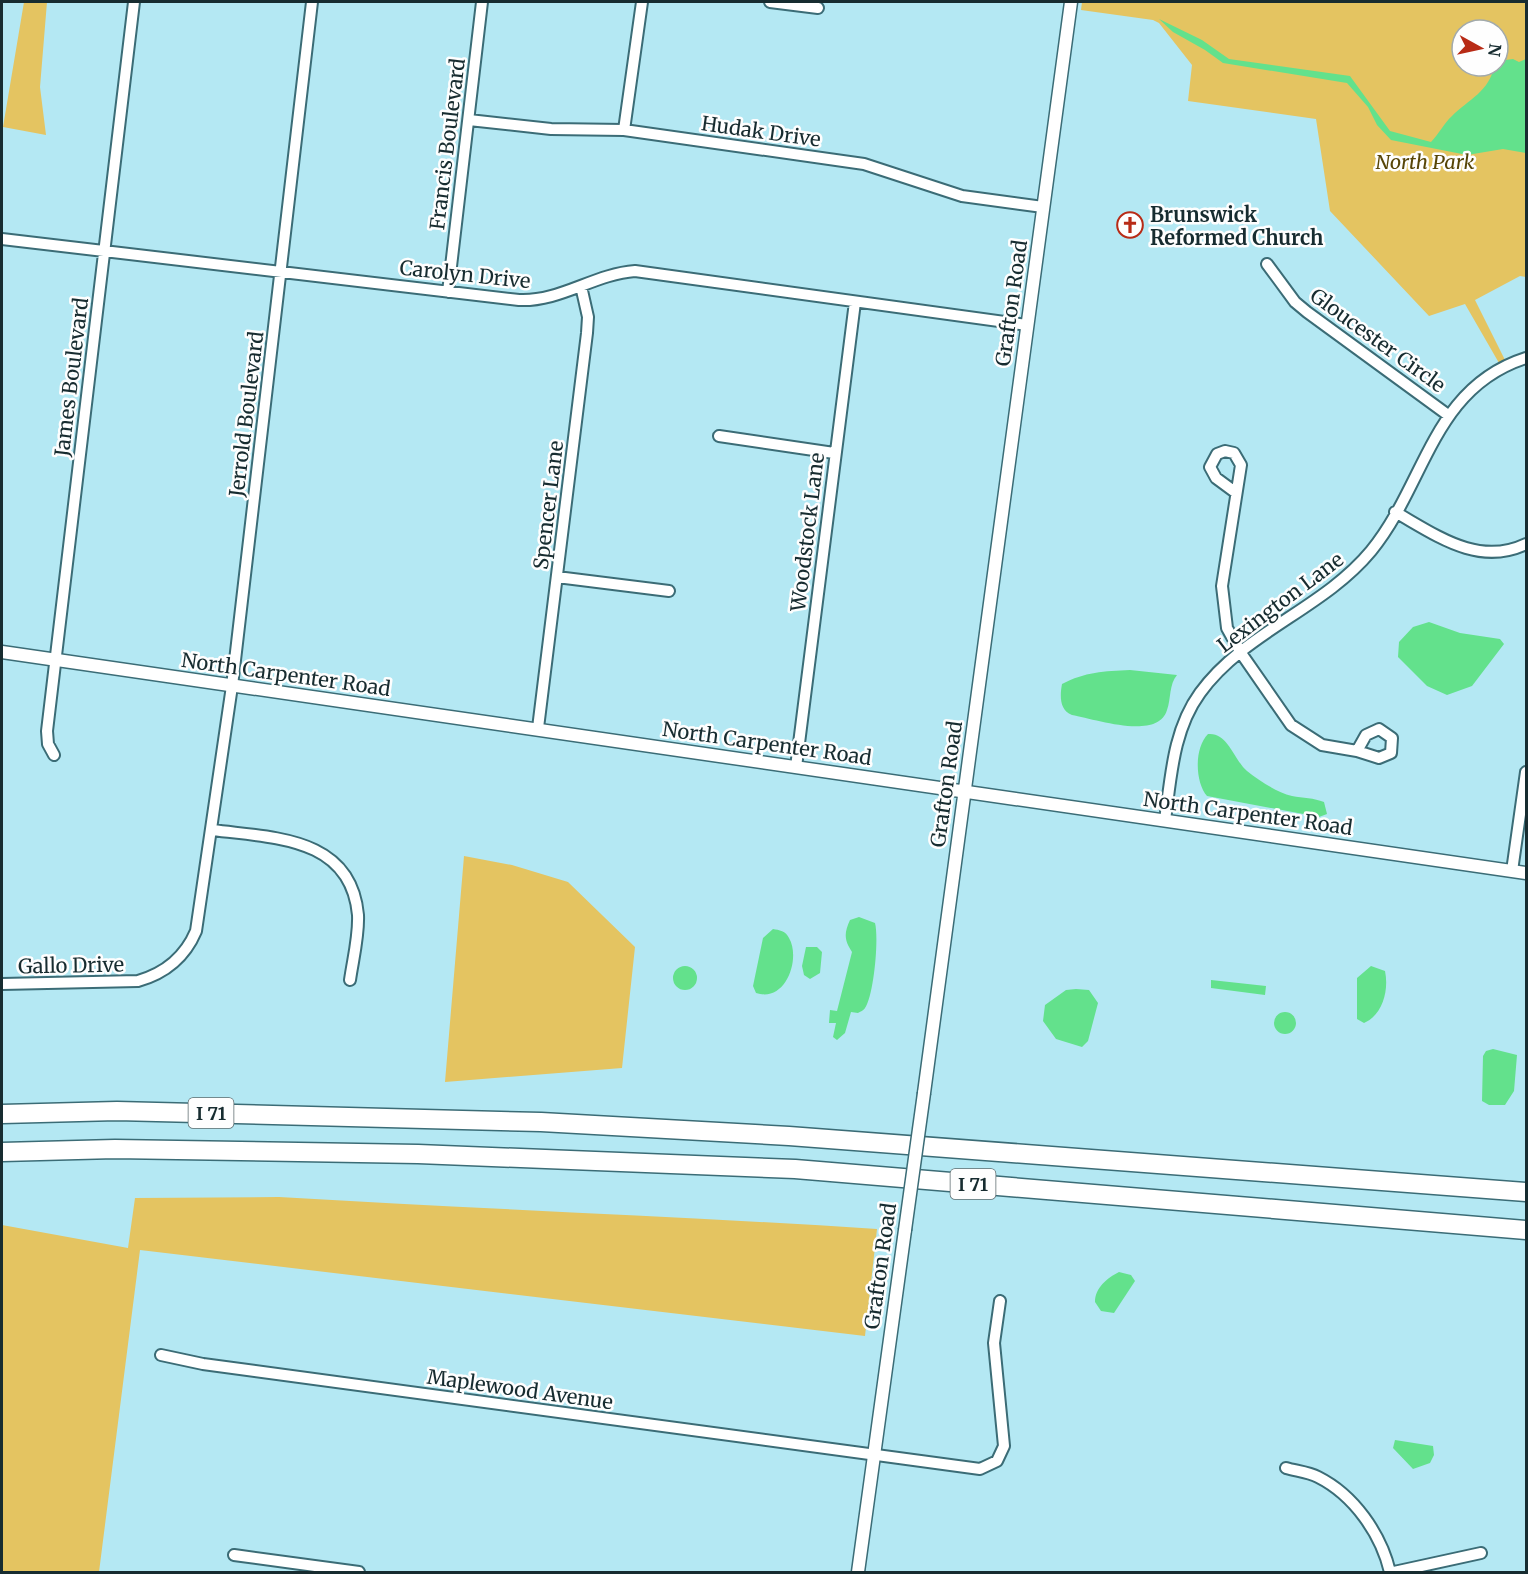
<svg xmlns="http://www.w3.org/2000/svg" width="1528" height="1574" font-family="Merriweather,serif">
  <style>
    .green { fill: #e4c461; fill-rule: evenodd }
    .water { fill: #63e18c }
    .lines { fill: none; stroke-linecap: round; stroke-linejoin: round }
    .minor-casing { stroke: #3b6c76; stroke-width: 14 }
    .tertiary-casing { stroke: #3b6c76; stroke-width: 15 }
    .motorway-casing { stroke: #3b6c76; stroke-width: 21 }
    .minor { stroke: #fff; stroke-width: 10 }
    .tertiary { stroke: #fff; stroke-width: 12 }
    .motorway { stroke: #fff; stroke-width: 18 }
    .tertiary-bridge-casing { stroke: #3b6c76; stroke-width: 15; stroke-linecap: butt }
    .tertiary-bridge { stroke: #fff; stroke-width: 12 }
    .labels { text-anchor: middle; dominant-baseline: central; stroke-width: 5; stroke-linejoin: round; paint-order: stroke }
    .shield { fill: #fefefe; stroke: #5c6b6e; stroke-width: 1.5 }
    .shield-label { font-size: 18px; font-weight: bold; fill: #172c30 }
    .street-label { font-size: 20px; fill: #172c30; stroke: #fefefe }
    .park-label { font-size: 20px; font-style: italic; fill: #574507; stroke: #fefefe }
    .poi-label { font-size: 20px; font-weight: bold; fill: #172c30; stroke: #fefefe; text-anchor: start }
  </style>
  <rect width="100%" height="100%" fill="#b4e8f3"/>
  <path class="green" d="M24 2H47L40 87 46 135 3 127Z
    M1082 2H1526V277L1520 276 1475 300 1505 360 1499 363 1465 304 1429 316 1330 211 1316 119 1188 101 1192 65 1159 23 1153 20 1081 10ZM1462 30H1498V66H1462Z
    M464 856 512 865 568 882 635 947 622 1068 445 1082Z
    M279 1197C479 1209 678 1216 877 1229L865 1336 140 1250 99 1572H2V1225L128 1248 135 1198Z"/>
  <path class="water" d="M1159 19 1202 40 1229 59 1350 76 1390 131 1431 142C1439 134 1444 123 1452 116 1468 100 1490 91 1494 66H1498V61L1513 59 1519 62 1526 59V153L1503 149 1467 155 1391 140 1377 125 1368 107 1347 83 1223 63 1205 50 1173 32Z
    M1429 622 1460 633 1500 639 1504 644 1472 686 1447 695 1427 686 1398 657 1399 642 1413 627Z
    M1130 670 1177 675C1169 684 1171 699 1167 710 1158 741 1095 719 1072 715 1059 710 1060 695 1062 684 1085 672 1104 671 1130 670Z
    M1208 734C1228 732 1234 760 1247 771 1260 781 1276 792 1292 796 1303 798 1314 798 1324 802L1327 814 1319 817 1207 796C1195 782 1194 748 1208 734Z
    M859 917 875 923C879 938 874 995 865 1008 864 1010 860 1012 858 1013L851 1012 845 1033 837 1040 833 1037 836 1023H829L830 1010 837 1011 852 952C844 940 844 933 850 920Z
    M773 929C779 930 786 931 789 938 801 958 786 1003 756 993L753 986 763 938Z
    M806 947H817L822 952 820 973 810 979 804 975 802 966Z
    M1371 966 1385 971C1389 990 1383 1015 1364 1023L1357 1019V978Z
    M673 978a12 12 0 1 1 24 0a12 12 0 1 1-24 0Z
    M1211 980 1266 986 1265 995 1211 988Z
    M1076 989 1089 990 1098 1003 1088 1041 1082 1047 1056 1039 1043 1021 1045 1005 1066 990Z
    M1274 1023a11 11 0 1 1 22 0a11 11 0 1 1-22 0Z
    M1493 1049 1517 1055 1514 1091 1505 1105H1489L1482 1101 1483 1056 1486 1051Z
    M1119 1272 1131 1275 1135 1281 1114 1313 1101 1311 1095 1302C1095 1288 1107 1278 1119 1272Z
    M1395 1440 1433 1446 1434 1455 1430 1463 1413 1469 1393 1448Z"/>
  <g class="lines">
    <g class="minor-casing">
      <path id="minor" d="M770 2 818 8
        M469 120 551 129 624 130 864 164 962 196 1043 207
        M624 130 642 2
        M2 239 519 300C560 302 594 274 635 271L1027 325
        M1267 264 1295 302 1307 312 1448 415
        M448 292 482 2
        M719 436 834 453
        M1235 492 1216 478 1210 467 1217 454 1225 451 1234 453 1241 465 1222 586 1227 628 1241 653 1291 725 1322 745 1357 751
        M1395 512C1436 535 1478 567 1526 544
        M557 577 669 591
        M538 728 587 333 588 317 581 286
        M1379 729 1392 738 1391 753 1379 758 1357 751 1366 735Z
        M54 755 48 744 47 731 134 2
        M796 767 855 302
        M1165 820C1171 777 1173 730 1200 693 1244 632 1323 609 1371 551 1426 484 1432 388 1526 358
        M213 830C272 838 351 836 358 915 359 936 353 959 350 980
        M1512 871 1526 772
        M2 984 138 981C166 973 185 957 196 931L232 686 312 2
        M161 1355 203 1364 980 1469 997 1461 1004 1446 994 1343 1000 1301
        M1286 1468C1296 1471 1308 1472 1318 1477 1354 1495 1381 1534 1390 1572
        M234 1555 359 1572
        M1394 1572 1481 1553"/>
    </g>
    <g class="tertiary-casing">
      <path id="tertiary" d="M2 652 1526 873
        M924 1093 1071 2
        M858 1572 905 1230"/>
    </g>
    <g class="motorway-casing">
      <path id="motorway" d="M2 1114 117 1111 541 1122 789 1136 1526 1192
        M2 1152 115 1149 418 1154 795 1169 1526 1230"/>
    </g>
    <use href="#minor" class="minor"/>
    <use href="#tertiary" class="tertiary"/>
    <use href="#motorway" class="motorway"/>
    <g class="tertiary-bridge-casing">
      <path id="tertiary-bridge" d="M905 1230 924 1093"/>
    </g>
    <use href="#tertiary-bridge" class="tertiary-bridge"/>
  </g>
  <defs>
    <g id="church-ring" transform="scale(1.35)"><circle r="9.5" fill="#fefefe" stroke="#b82b16" stroke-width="1.5"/><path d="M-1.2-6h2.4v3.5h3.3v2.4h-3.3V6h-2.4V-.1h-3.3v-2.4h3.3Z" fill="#b82b16"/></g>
  </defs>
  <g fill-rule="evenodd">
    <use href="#church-ring" x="1130" y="225"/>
  </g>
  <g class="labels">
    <g class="shield">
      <rect x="188.5" y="1098" width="45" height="30" rx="4.5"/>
      <rect x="950.5" y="1169" width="45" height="30" rx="4.5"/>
    </g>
    <g class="shield-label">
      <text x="211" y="1113">I 71</text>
      <text x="973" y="1184">I 71</text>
    </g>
    <g class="street-label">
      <text transform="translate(761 131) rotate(8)">Hudak Drive</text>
      <text transform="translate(447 144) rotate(-83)">Francis Boulevard</text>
      <text transform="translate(465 274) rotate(6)">Carolyn Drive</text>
      <text transform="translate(1011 303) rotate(-82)">Grafton Road</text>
      <text transform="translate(1378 340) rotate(36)">Gloucester Circle</text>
      <text transform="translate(71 377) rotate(-83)">James Boulevard</text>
      <text transform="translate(246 414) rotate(-83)">Jerrold Boulevard</text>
      <text transform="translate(548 505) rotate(-83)">Spencer Lane</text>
      <text transform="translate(807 532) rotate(-83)">Woodstock Lane</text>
      <text transform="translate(1280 602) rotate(-37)">Lexington Lane</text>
      <text transform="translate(286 674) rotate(8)">North Carpenter Road</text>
      <text transform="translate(767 743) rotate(8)">North Carpenter Road</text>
      <text transform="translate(946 784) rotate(-82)">Grafton Road</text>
      <text transform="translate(1248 813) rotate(8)">North Carpenter Road</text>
      <text transform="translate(71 965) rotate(-1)">Gallo Drive</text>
      <text transform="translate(880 1266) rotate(-82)">Grafton Road</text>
      <text transform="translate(520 1389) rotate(8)">Maplewood Avenue</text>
    </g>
    <g class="park-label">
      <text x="1425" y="161">North Park</text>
    </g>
    <g class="poi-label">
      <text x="1150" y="214">Brunswick<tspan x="1150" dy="23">Reformed Church</tspan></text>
    </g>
  </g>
  <rect width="1528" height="1574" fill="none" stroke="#172c30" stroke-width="6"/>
  <g transform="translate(1480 48) rotate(98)"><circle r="28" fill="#fefefe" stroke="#a2aaac" stroke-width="1.5"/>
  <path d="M0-4.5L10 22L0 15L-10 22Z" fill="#b82b16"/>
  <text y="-9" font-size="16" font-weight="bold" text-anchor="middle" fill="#172c30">N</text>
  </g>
</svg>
